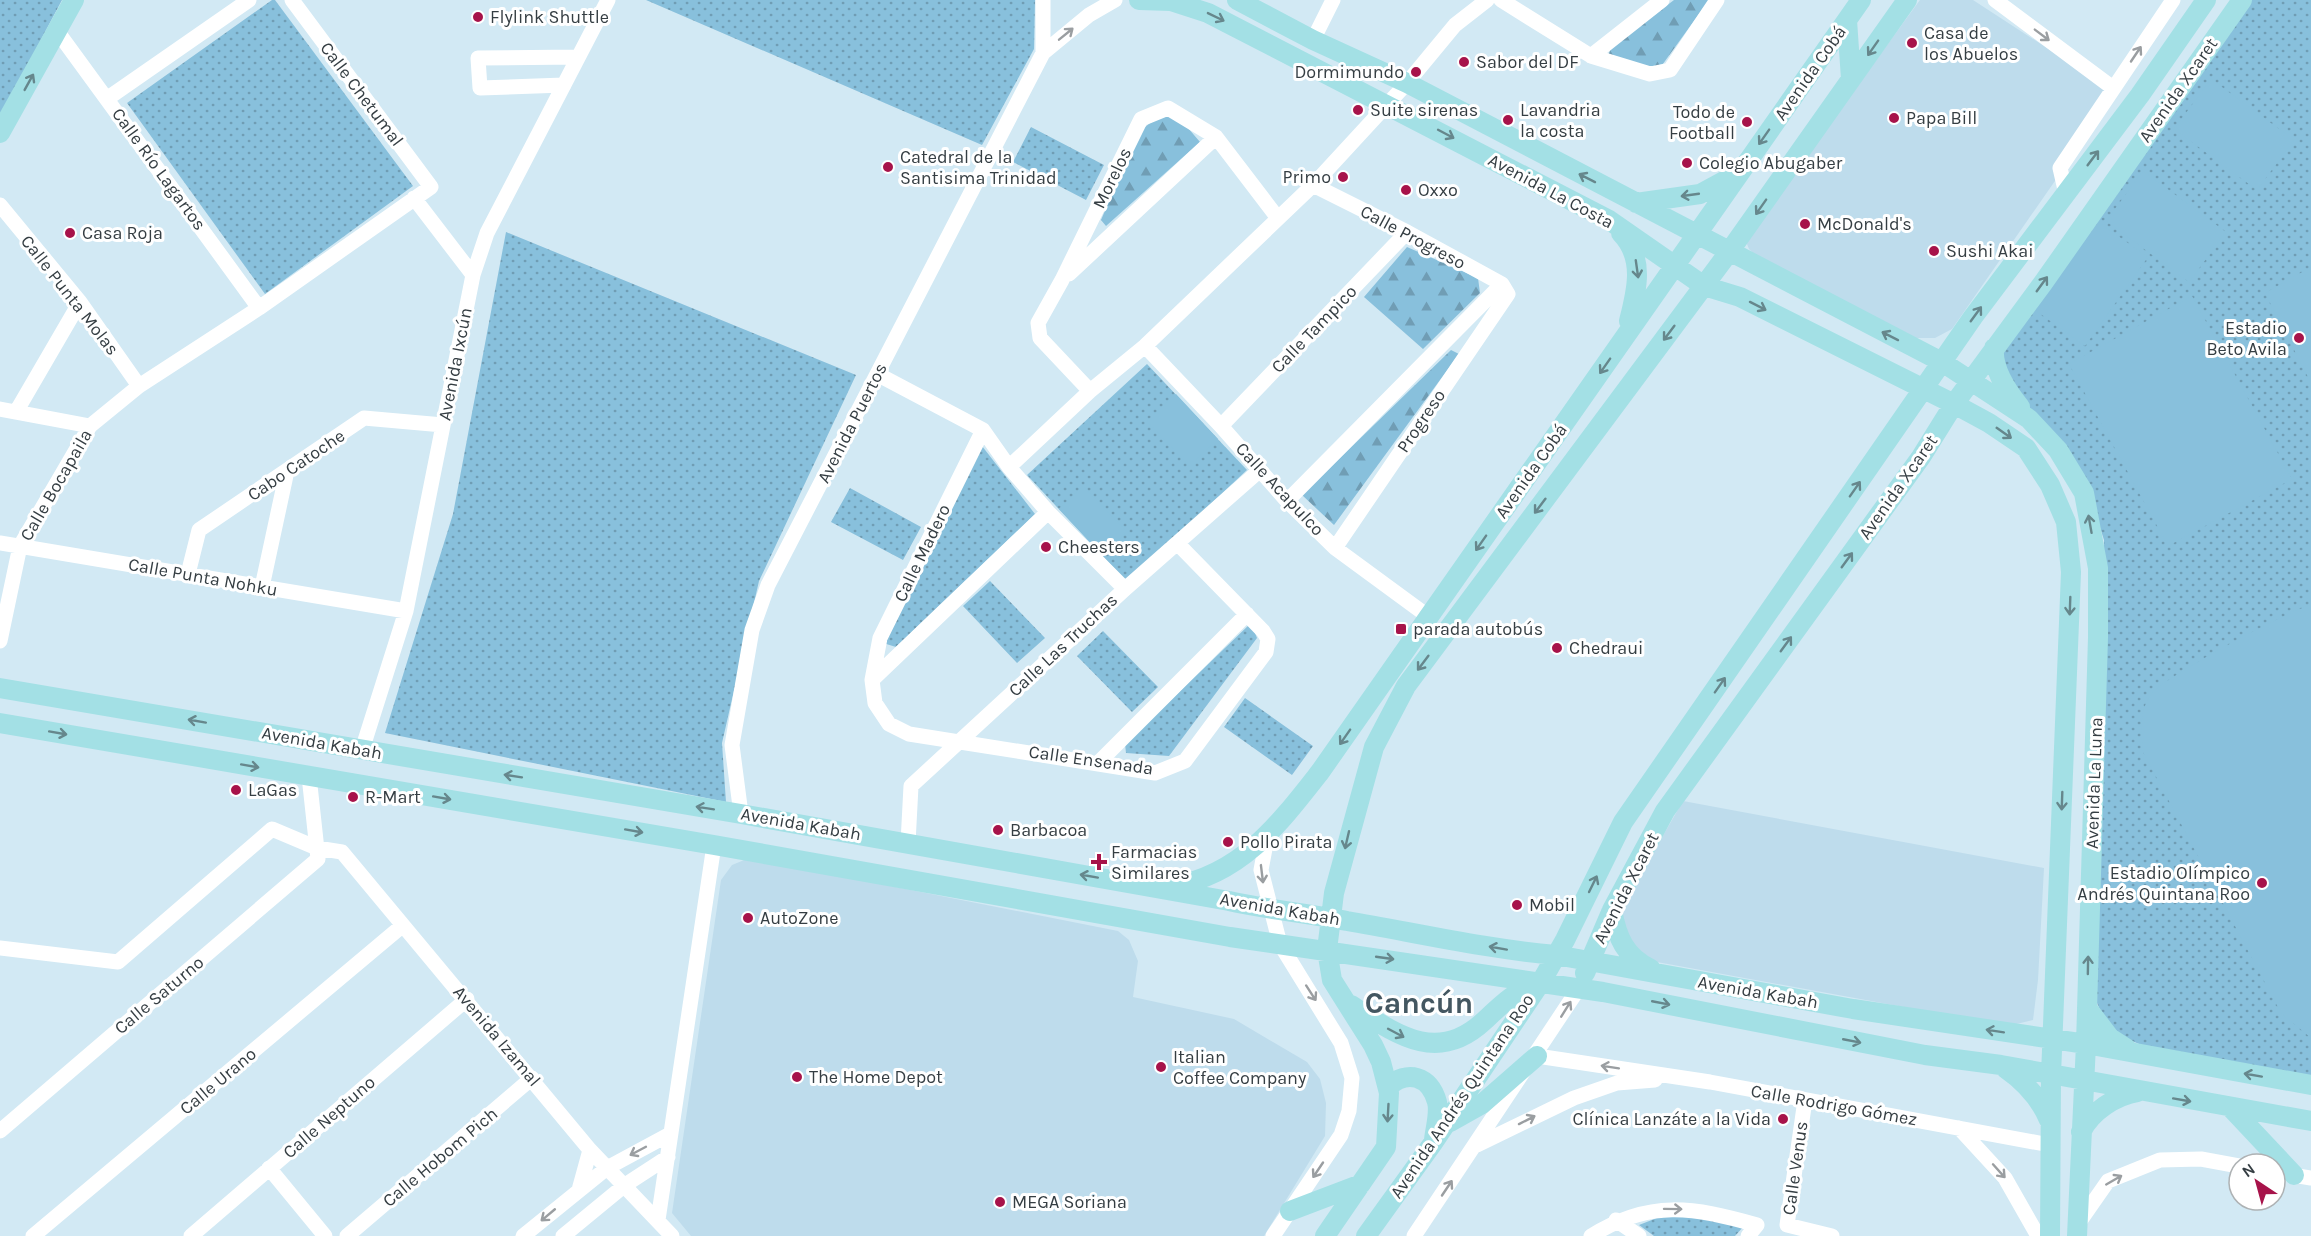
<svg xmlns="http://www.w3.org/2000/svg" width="2311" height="1236" font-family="Karla,sans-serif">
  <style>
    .built { fill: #bedcec }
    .green { fill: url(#green-dots) }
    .forest { fill: url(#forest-firs) }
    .pitch { fill: #88c0dc }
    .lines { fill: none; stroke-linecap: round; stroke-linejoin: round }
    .minor { stroke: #fff; stroke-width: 15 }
    .major { stroke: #a3e0e5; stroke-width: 20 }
    .oneway { stroke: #66878c }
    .oneway2 { stroke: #9a9ea1 }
    .poi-dot { fill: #a7134a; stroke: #fff; stroke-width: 2 }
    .labels { text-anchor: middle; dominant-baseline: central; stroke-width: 6; stroke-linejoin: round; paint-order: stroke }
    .poi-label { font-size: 18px; fill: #353e43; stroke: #fff; text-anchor: start }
    .street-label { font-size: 18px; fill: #353e43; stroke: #fff }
    .town-label { font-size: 30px; font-weight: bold; fill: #445761; stroke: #fff }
  </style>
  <defs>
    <pattern id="green-dots" width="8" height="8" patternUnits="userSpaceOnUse" patternTransform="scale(1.5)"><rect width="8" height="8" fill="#88c0dc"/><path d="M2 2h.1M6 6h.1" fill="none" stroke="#709db4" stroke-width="1.8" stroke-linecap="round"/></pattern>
    <pattern id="forest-firs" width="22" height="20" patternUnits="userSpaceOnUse" patternTransform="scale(1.5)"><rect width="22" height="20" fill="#88c0dc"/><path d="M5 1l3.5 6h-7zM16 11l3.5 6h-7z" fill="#709db4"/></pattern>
  </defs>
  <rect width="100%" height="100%" fill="#d2e9f4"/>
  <path class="built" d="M1920 0H1973L2116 93 1952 329 1935 338H1916L1759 259 1749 249 1745 239Z
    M1683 801 2044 868 2038 980 2033 1020 2008 1026 1646 960 1635 954 1619 912Z
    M749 858 1118 931 1129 940 1138 961 1133 997 1234 1019 1307 1062 1320 1079 1326 1103 1325 1136 1264 1236H691L672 1213 721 880 732 865Z"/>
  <path class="green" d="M0 0H62L0 117Z
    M272 0H275L413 186 265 294 127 103Z
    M646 0H1035L1034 49 982 145Z
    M2245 0H2311V1078C2263 1070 2156 1061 2119 1033 2103 1020 2097 1006 2092 987L2104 540 2091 499 1997 366 2001 348Z
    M1031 127 1104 165 1086 200 1013 162Z
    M506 232 856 375 759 581 722 743 726 802 385 733 453 514Z
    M1147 364 1247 470 1127 582 1027 475Z
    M982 446 1035 514 896 647 883 643Z
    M850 488 921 527 903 560 831 522Z
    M990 581 1045 638 1017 663 963 606Z
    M1251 623 1257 638 1169 756 1126 753 1125 744Z
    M1103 631 1158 687 1132 712 1077 656Z
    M1245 698 1313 746 1292 775 1224 727Z
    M1662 1216 1703 1217 1744 1226 1735 1236H1654L1639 1225Z"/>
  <path class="forest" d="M1674 0H1709L1660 68 1646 69 1608 56 1611 48Z
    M1167 115 1188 128 1200 142 1106 226 1101 220 1139 132 1150 123Z
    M1407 247 1478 278 1480 293 1423 349 1364 297Z
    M1451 350 1459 354 1334 525 1302 495Z"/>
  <path class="pitch" d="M2211 79 2294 140 2257 190 2174 129Z
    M2143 171 2226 232 2189 282 2106 221Z
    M2098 222 2148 257 2085 346 2035 310Z
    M2311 267V383L2265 293Z
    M2192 296 2292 479 2168 546 2069 364Z
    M1176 394 1218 439 1189 466 1147 421Z
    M1083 486 1127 532 1102 555 1059 509Z
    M2311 605V1038L2281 1013 2143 752C2141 733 2139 711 2151 694 2164 677 2289 610 2311 605Z"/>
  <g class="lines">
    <path class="minor" d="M1501 0 1591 56 1650 74 1670 70 1717 0
      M1995 0 2113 88
      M57 31 259 308
      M1313 40 1333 0
      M1043 53V0
      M1591 56 1662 0
      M564 85 480 88 478 58 578 57
      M108 98 249 0
      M1313 185 1407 232 1502 284 1508 294 1335 548
      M2066 194 2060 168 2173 0
      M414 198 473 275
      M0 205 80 302 139 386
      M1069 274 1216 137
      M1145 346 1221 426 1287 501 1335 548 1429 617
      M877 374 983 430 1009 467 1048 512 1125 589
      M1090 391 1040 338 1038 323 1062 280 1141 119 1168 108 1216 137 1277 217
      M0 409 90 426
      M16 412 80 302
      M1221 426 1407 232
      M983 430 880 638 872 680 875 703 889 724 909 734 1155 773 1185 761 1266 652 1268 639 1263 631 1178 544
      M1009 467 1090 391 1145 346 1313 185 1407 83 1455 25 1487 0
      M1287 501 1502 284
      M0 543 406 611
      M188 574 199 530 364 418 443 425
      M262 587 287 471
      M0 641 20 546 90 426 139 386 259 308 431 187 292 0
      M872 680 1048 512
      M362 750 406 611 473 275 487 233 608 0
      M1099 762 1247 614
      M741 814 732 745 752 630 768 585 1043 53 1089 15 1115 0
      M1267 838 1261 870 1280 944 1341 1043 1352 1078 1349 1111 1341 1135 1273 1236
      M908 843 911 786 1125 589 1260 470
      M0 948 118 962 272 829 317 848 342 852 590 1150 672 1236
      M1537 1056 1710 1082 2050 1145
      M1805 1100 1787 1225 1832 1236
      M1959 1128 2005 1178 2038 1236
      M0 1131 318 859 309 776
      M1477 1145 1574 1098 1617 1083 1655 1080
      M269 1168 325 1236
      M2275 1172 2311 1178
      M579 1190 590 1150
      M658 1220 714 845
      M1616 1220 1639 1236
      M2078 1224 2108 1181 2160 1160 2201 1159 2239 1166
      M33 1236 402 926
      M191 1236 467 999
      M347 1236 532 1078
      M523 1236 607 1168 670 1134
      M563 1236 625 1185 668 1157
      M1414 1236 1579 988
      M1591 1236C1650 1199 1693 1207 1757 1225L1748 1236"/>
    <path class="major" d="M1139 0 1171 1 1208 13 1609 220 1704 286 1740 297 1954 404 1989 423 2026 448 2050 485 2066 522 2071 572 2051 1075 2050 1236
      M1237 0 1313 40 1407 83 1942 362 2029 419 2058 450 2084 493 2098 568V637L2086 1044 2077 1236
      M1847 20 1851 79
      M0 133 74 0
      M1636 203 1700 194 1735 175
      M1621 233C1645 258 1637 290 1629 321
      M1994 348C1992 369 2007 391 2020 407
      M0 688 741 814 1229 901C1269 910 1308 913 1347 921 1417 933 1486 949 1556 955L1853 1009 2086 1044 2311 1085
      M0 723 714 845 1230 937 1603 992 1925 1055 2001 1065 2311 1121
      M1173 886C1241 875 1280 823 1320 772L1861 0
      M1612 910C1617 937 1625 957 1651 969
      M1585 973 1612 910 1665 811 1921 457 1954 404 2043 283 2242 0
      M1351 1005C1396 1034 1437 1065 1484 1021 1501 1005 1517 989 1541 982
      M2087 1008 2110 1038 2127 1049
      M2005 1068C2025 1082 2040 1098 2049 1120
      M1388 1087C1407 1069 1430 1076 1437 1102 1440 1113 1435 1129 1434 1140
      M2231 1108 2294 1175
      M1450 1122 1482 1104 1537 1056
      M2081 1132C2092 1111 2115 1096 2138 1092
      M1290 1211 1361 1184
      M1325 1236 1386 1147 1389 1093 1381 1062 1373 1045 1332 980 1327 950 1334 893 1374 747 1406 686 1729 252 1907 0
      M1366 1236 1433 1143 1541 982 1565 940 1623 822 1973 317 2140 95 2206 0"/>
  </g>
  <defs><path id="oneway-shaft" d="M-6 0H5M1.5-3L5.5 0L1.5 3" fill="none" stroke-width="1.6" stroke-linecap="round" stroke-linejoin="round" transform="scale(1.5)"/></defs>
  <g class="oneway">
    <use href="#oneway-shaft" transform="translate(1216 17) rotate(26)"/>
    <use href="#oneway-shaft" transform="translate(1873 48) rotate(125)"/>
    <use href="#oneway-shaft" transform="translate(29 82) rotate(-61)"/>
    <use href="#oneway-shaft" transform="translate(1446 134) rotate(28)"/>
    <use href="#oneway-shaft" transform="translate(1764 137) rotate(125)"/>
    <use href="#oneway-shaft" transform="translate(2093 158) rotate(-53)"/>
    <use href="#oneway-shaft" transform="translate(1587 178) rotate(-153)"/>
    <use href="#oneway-shaft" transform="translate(1690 195) rotate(172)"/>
    <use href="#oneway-shaft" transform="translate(1761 207) rotate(125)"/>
    <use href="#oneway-shaft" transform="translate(1637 269) rotate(82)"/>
    <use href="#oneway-shaft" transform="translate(2042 284) rotate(-54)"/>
    <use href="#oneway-shaft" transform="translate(1758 306) rotate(27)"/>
    <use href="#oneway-shaft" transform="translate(1976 314) rotate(-54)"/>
    <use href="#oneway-shaft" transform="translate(1669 333) rotate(127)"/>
    <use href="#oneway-shaft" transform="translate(1890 336) rotate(-153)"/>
    <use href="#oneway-shaft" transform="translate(1605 366) rotate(125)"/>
    <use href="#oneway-shaft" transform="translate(2004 433) rotate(35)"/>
    <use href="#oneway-shaft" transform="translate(1855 489) rotate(-55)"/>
    <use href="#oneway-shaft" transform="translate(1540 506) rotate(127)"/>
    <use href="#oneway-shaft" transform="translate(2090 524) rotate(-100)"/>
    <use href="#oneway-shaft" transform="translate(1481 543) rotate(125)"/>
    <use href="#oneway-shaft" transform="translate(1847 560) rotate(-54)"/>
    <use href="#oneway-shaft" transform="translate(2070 606) rotate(92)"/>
    <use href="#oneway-shaft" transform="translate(1786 644) rotate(-54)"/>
    <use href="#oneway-shaft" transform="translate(1423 663) rotate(127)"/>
    <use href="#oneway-shaft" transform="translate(1720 685) rotate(-55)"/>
    <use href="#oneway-shaft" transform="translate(197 721) rotate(-170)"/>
    <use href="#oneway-shaft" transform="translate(58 733) rotate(10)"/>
    <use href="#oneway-shaft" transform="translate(1345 737) rotate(125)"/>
    <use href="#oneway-shaft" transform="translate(250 766) rotate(10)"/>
    <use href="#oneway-shaft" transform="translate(513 776) rotate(-171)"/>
    <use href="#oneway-shaft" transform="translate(442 798) rotate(10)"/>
    <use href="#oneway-shaft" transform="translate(2062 801) rotate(92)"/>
    <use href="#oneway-shaft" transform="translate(705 808) rotate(-171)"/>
    <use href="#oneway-shaft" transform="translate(634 831) rotate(10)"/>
    <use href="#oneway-shaft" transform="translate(1347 840) rotate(103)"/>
    <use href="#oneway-shaft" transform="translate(1089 876) rotate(-170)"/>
    <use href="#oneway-shaft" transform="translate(1593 884) rotate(-64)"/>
    <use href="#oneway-shaft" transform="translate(1498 948) rotate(-170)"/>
    <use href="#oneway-shaft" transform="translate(1385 958) rotate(8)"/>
    <use href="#oneway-shaft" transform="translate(2088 965) rotate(-89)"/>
    <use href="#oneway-shaft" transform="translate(1661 1003) rotate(11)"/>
    <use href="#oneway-shaft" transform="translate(1995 1031) rotate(-171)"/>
    <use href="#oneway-shaft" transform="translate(1396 1033) rotate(28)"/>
    <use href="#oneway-shaft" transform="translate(1852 1041) rotate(11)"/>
    <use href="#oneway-shaft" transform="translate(2253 1075) rotate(-170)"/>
    <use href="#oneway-shaft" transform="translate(2182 1100) rotate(10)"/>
    <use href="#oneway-shaft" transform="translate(1388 1113) rotate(93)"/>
  </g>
  <g class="oneway2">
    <use href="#oneway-shaft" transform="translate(1066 34) rotate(-39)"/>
    <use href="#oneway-shaft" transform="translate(2042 35) rotate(37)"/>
    <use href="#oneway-shaft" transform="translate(2136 54) rotate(-56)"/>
    <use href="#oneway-shaft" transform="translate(1262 874) rotate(83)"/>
    <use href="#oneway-shaft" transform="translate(1311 993) rotate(57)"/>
    <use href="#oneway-shaft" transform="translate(1566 1009) rotate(-58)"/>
    <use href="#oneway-shaft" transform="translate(1610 1067) rotate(-171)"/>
    <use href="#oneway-shaft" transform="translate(1527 1120) rotate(-27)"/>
    <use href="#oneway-shaft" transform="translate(638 1151) rotate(152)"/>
    <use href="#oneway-shaft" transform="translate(1318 1170) rotate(124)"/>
    <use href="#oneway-shaft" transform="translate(1999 1171) rotate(48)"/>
    <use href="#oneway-shaft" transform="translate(2114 1180) rotate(-30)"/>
    <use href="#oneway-shaft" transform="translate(1447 1188) rotate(-56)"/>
    <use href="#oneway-shaft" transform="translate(1673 1209) rotate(1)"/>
    <use href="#oneway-shaft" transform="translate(548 1215) rotate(140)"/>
  </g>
  <g class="poi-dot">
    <circle cx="478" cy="17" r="6"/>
    <circle cx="1912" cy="43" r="6"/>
    <circle cx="1464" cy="62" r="6"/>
    <circle cx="1416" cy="72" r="6"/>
    <circle cx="1358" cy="110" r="6"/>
    <circle cx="1894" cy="118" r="6"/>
    <circle cx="1508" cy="120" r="6"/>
    <circle cx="1747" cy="122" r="6"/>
    <circle cx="1687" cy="163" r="6"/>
    <circle cx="888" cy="167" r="6"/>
    <circle cx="1343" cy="177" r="6"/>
    <circle cx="1406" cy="190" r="6"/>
    <circle cx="1805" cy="224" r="6"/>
    <circle cx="70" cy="233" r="6"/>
    <circle cx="1934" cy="251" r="6"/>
    <circle cx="2299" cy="338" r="6"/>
    <circle cx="1046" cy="547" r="6"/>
    <rect x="1395" y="623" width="12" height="12" rx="3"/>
    <circle cx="1557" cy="648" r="6"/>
    <circle cx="236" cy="790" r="6"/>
    <circle cx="353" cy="797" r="6"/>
    <circle cx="998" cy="830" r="6"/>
    <circle cx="1228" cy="842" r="6"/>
    <path d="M1096 853h6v6h6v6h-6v6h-6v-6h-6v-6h6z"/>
    <circle cx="2262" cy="883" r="6"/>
    <circle cx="1517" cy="905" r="6"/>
    <circle cx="748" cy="918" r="6"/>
    <circle cx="1161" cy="1067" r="6"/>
    <circle cx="797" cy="1077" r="6"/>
    <circle cx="1783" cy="1119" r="6"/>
    <circle cx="1000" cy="1202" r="6"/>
  </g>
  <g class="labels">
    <g class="poi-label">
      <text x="490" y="17">Flylink Shuttle</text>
      <text x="1924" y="33">Casa de<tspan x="1924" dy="21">los Abuelos</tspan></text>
      <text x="1476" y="62">Sabor del DF</text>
      <text x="1404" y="72" text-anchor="end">Dormimundo</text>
      <text x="1370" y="110">Suite sirenas</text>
      <text x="1520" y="110">Lavandria<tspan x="1520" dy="21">la costa</tspan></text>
      <text x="1735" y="112" text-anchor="end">Todo de<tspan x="1735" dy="21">Football</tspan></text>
      <text x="1906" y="118">Papa Bill</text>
      <text x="900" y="157">Catedral de la<tspan x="900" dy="21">Santisima Trinidad</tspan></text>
      <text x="1699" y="163">Colegio Abugaber</text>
      <text x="1331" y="177" text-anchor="end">Primo</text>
      <text x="1418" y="190">Oxxo</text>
      <text x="1817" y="224">McDonald's</text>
      <text x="82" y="233">Casa Roja</text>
      <text x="1946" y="251">Sushi Akai</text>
      <text x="2287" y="328" text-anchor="end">Estadio<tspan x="2287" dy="21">Beto Avila</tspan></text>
      <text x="1058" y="547">Cheesters</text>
      <text x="1413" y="629">parada autobús</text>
      <text x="1569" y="648">Chedraui</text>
      <text x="248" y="790">LaGas</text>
      <text x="365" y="797">R-Mart</text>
      <text x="1010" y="830">Barbacoa</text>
      <text x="1240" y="842">Pollo Pirata</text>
      <text x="1111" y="852">Farmacias<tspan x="1111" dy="21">Similares</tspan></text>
      <text x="2250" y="873" text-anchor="end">Estadio Olímpico<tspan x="2250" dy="21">Andrés Quintana Roo</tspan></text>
      <text x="1529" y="905">Mobil</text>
      <text x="760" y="918">AutoZone</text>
      <text x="1173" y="1057">Italian<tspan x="1173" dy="21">Coffee Company</tspan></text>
      <text x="809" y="1077">The Home Depot</text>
      <text x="1771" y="1119" text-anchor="end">Clínica Lanzáte a la Vida</text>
      <text x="1012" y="1202">MEGA Soriana</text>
    </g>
    <g class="street-label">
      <text transform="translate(1810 73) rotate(-55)">Avenida Cobá</text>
      <text transform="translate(2178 90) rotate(-55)">Avenida Xcaret</text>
      <text transform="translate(362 94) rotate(53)">Calle Chetumal</text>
      <text transform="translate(159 169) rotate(54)">Calle Río Lagartos</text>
      <text transform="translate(1112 178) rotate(-64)">Morelos</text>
      <text transform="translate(1551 191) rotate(28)">Avenida La Costa</text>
      <text transform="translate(1413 237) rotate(28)">Calle Progreso</text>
      <text transform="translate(70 295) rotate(52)">Calle Punta Molas</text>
      <text transform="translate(1314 329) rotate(-46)">Calle Tampico</text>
      <text transform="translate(455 364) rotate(-79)">Avenida Ixcún</text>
      <text transform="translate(1421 421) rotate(-56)">Progreso</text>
      <text transform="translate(852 423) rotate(-63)">Avenida Puertos</text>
      <text transform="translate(296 465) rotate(-34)">Cabo Catoche</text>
      <text transform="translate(1531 471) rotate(-55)">Avenida Cobá</text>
      <text transform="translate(56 485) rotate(-60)">Calle Bocapaila</text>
      <text transform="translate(1898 487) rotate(-55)">Avenida Xcaret</text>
      <text transform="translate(1280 489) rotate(47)">Calle Acapulco</text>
      <text transform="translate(922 553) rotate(-64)">Calle Madero</text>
      <text transform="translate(203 577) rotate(10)">Calle Punta Nohku</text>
      <text transform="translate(1063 645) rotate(-43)">Calle Las Truchas</text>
      <text transform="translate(322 743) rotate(10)">Avenida Kabah</text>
      <text transform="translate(1091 760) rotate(8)">Calle Ensenada</text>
      <text transform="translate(2094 783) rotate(-88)">Avenida La Luna</text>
      <text transform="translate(801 824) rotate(10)">Avenida Kabah</text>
      <text transform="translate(1626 888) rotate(-63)">Avenida Xcaret</text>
      <text transform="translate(1280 909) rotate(10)">Avenida Kabah</text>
      <text transform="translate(1758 992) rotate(10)">Avenida Kabah</text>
      <text transform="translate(159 995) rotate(-40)">Calle Saturno</text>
      <text transform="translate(497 1036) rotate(50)">Avenida Izamal</text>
      <text transform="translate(218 1081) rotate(-40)">Calle Urano</text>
      <text transform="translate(1462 1096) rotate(-56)">Avenida Andrés Quintana Roo</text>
      <text transform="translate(1834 1105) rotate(10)">Calle Rodrigo Gómez</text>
      <text transform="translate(329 1117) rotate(-41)">Calle Neptuno</text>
      <text transform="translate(440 1157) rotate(-40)">Calle Hobom Pich</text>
      <text transform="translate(1795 1168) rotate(-82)">Calle Venus</text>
    </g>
    <g class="town-label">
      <text x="1419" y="1003">Cancún</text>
    </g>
  </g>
  <g transform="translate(2257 1182) rotate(324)"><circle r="28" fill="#ffffff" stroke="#aeb2b4" stroke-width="1.5"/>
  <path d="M0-4.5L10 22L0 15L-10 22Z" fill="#a7134a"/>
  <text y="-9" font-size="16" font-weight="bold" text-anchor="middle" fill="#353e43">N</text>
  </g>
</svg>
